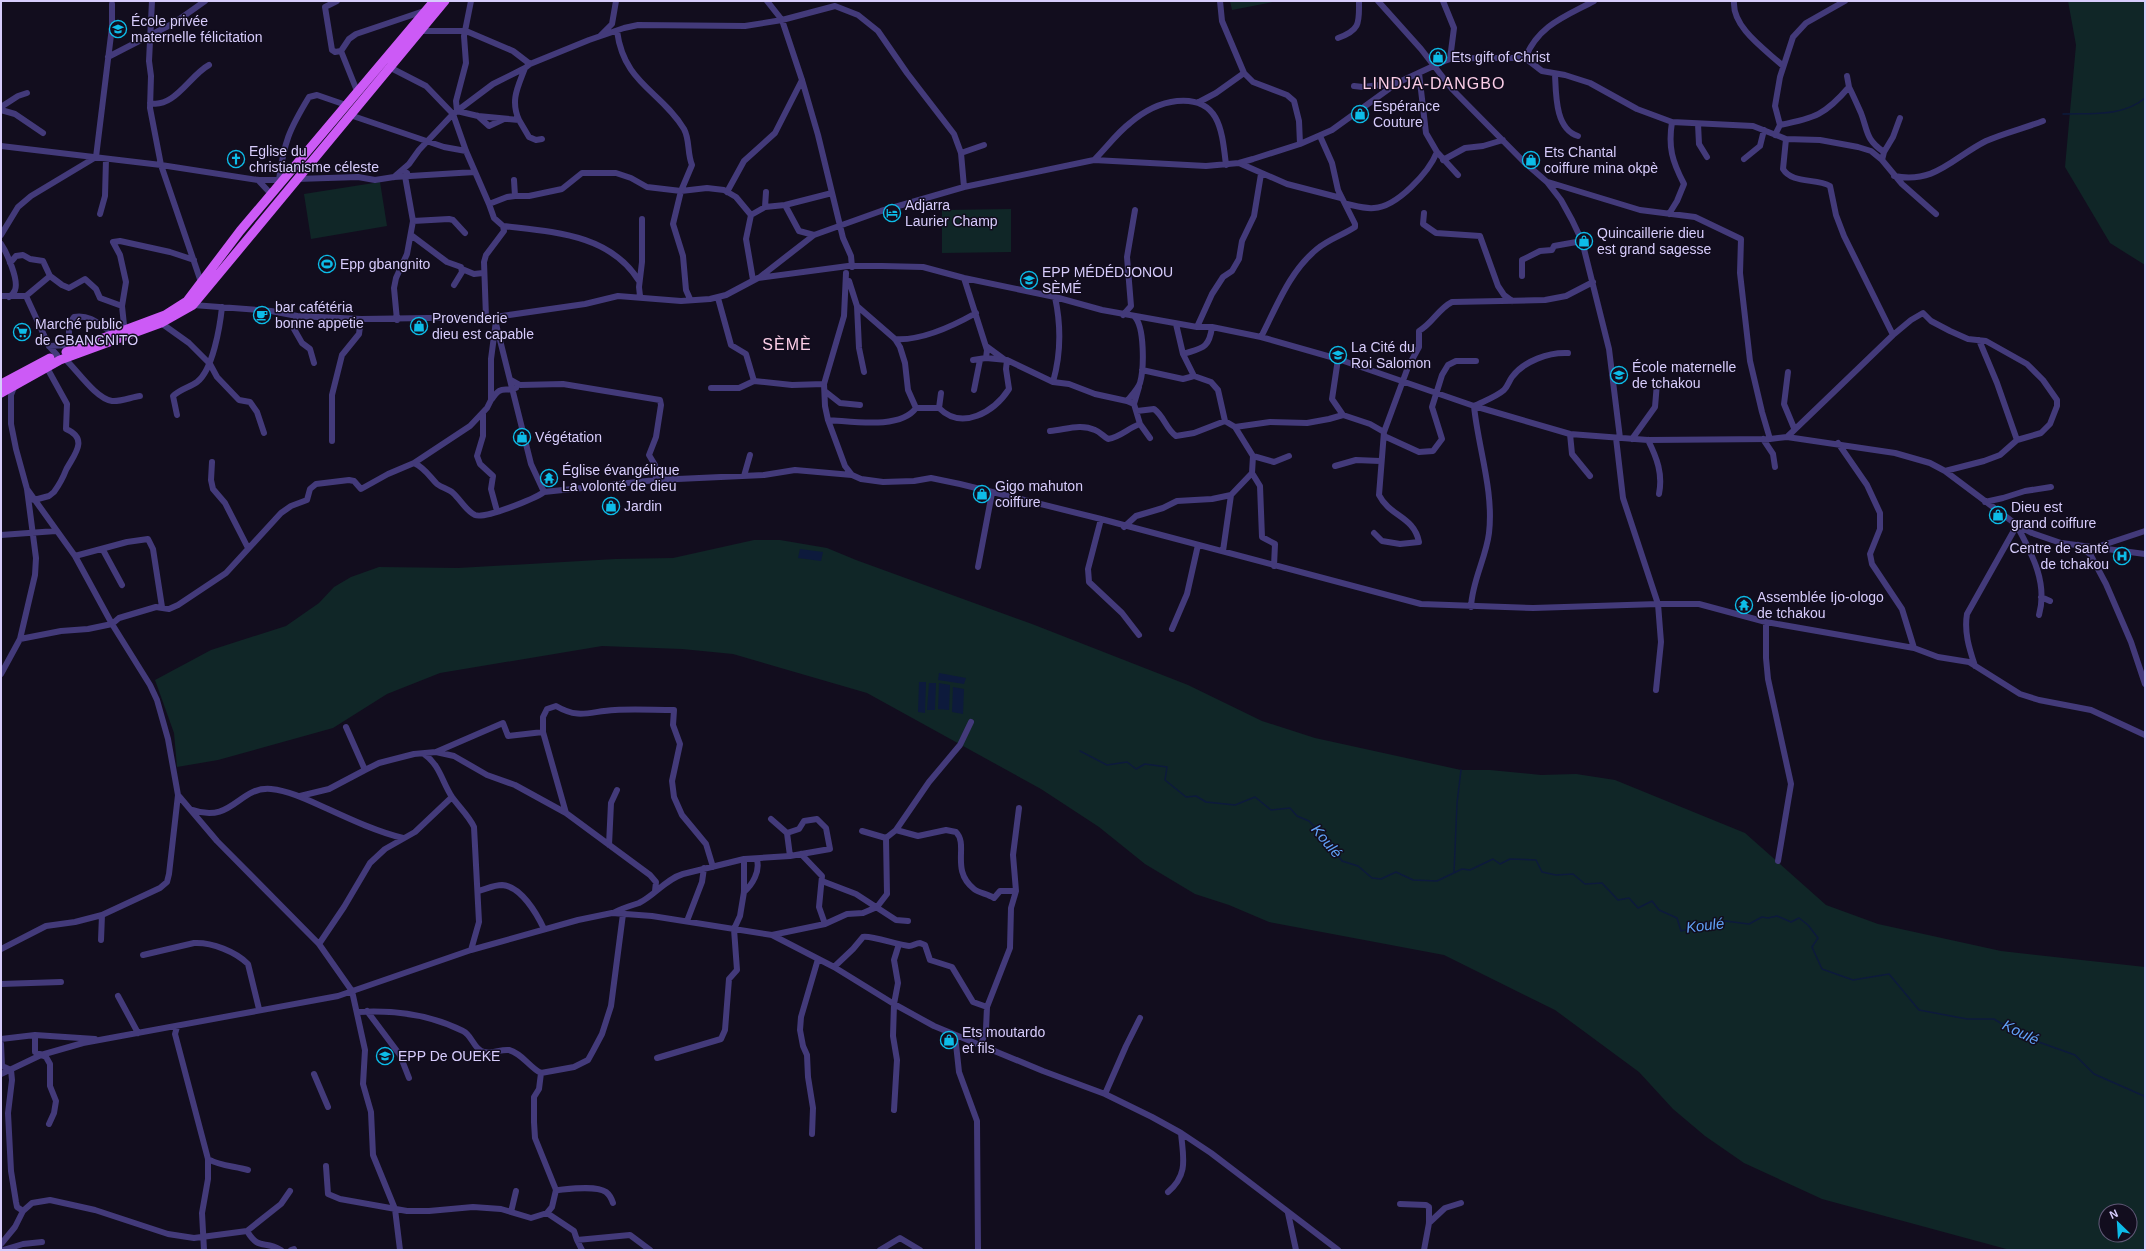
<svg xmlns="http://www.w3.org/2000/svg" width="2146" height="1251" font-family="Arial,sans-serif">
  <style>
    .green { fill: #102627; fill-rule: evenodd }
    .water { fill: #0d1a3c }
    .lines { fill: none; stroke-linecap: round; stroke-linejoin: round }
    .stream { stroke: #0d1a3c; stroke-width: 1.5 }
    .minor { stroke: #433a7a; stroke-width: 6 }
    .primary { stroke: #cc5af6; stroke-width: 9 }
    .labels { text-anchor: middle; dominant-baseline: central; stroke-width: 3; stroke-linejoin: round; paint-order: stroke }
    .poi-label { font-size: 14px; fill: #d7ccfc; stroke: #120d1e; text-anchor: start }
    .water-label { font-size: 15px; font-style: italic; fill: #60a1f6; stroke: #120d1e }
    .quarter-label { font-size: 16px; letter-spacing: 1px; fill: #fccee7; stroke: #120d1e }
  </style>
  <rect width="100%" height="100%" fill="#120d1e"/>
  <path class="green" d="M1230 1H1278L1232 10Z
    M2068 1H2145V265L2110 243 2065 167 2076 45Z
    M380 182 387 226 311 239 304 194Z
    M1011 209V252L942 253V210Z
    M754 540H780L827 548 856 560 1032 624 1188 685 1262 721 1315 738 1461 770H1490L1541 775 1576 774 1615 780 1745 833 1826 905 1878 924 2001 951 2145 967V1250H2010L1822 1199 1744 1163 1705 1136 1673 1109 1639 1072 1555 1010 1444 955 1269 922 1229 905 1195 894 1145 864 1099 827 1041 789 867 693 733 654 682 649 602 646 440 673 387 694 333 728 218 760 177 767 174 733 155 680 211 650 286 626 319 603 334 587 351 577 379 567 458 568 615 559 673 558ZM2106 1211H2130V1235H2106Z"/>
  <path class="water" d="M800 549 823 552 821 561 798 558Z
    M939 673 966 678 964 684 938 680Z
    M919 682H926L925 713 918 712Z
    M929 683H936L935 710H927Z
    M939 683 950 685 949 710 938 709Z
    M953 687 964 689 963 714 952 712Z"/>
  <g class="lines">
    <path class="stream" d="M2063 114C2091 113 2123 117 2145 98
      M1080 751 1107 765 1127 762 1136 769 1145 764 1167 767 1165 780 1186 797 1196 796 1206 802 1235 805 1255 797 1271 810 1290 808 1297 816 1309 821 1327 840 1342 861 1358 866 1372 878 1381 879 1396 872 1413 880 1437 881 1462 869 1470 870 1493 859 1500 864 1510 859 1536 860 1542 872 1556 875 1573 874 1585 884 1602 883 1618 900 1629 898 1638 908 1652 901 1659 910 1677 918 1681 931 1725 921 1749 924 1762 917 1768 918 1777 916 1791 922 1799 918 1808 925 1818 938 1812 947 1822 969 1853 980 1889 974 1919 1010 1967 1019H1994L2022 1036 2075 1055 2094 1074 2144 1096 2145 1099
      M1454 873 1457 803 1461 770"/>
    <path class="minor" d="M152 1 149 61 151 76 150 108 161 165 201 282
      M337 1 325 7 332 50 335 52 341 51
      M471 1 464 36 466 63 456 101 457 111 478 116 519 120 529 137 536 140 542 139
      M767 1 782 20 802 80 818 135 843 238 851 256 852 267
      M1220 1 1222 21 1244 73 1253 82 1287 95 1294 101 1299 121 1300 144
      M1378 1 1421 49 1452 89 1524 162 1547 182 1561 200 1572 220 1582 241 1609 349 1620 438
      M1443 1 1454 28 1450 59
      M1734 1C1732 28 1766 50 1783 66
      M419 31H466L513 51 530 64
      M617 31C624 84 660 90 684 129 690 140 687 153 692 165L681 191 673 224 683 256 686 290 690 299
      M600 36 612 24 616 1
      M1338 38C1361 30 1359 22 1359 1
      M108 57 174 23 205 1
      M1525 58C1539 25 1564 17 1594 1
      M389 67 426 86 453 114 466 151 489 204 507 197 515 196 514 180
      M1419 73 1426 133 1437 152 1458 175
      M1555 74C1556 94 1555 129 1578 136
      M1354 86 1363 87 1396 83
      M1849 87C1853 95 1857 104 1861 113 1868 131 1865 139 1884 152L1882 160
      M357 91 341 51 349 39 356 34 424 11
      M1199 102 1216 93 1244 73
      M150 103C174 109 190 75 209 65
      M1 107 18 96 27 93
      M1 110 15 114 43 133
      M350 115 444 147 466 151
      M478 116 489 126 504 119
      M519 120C510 100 518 87 525 68
      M1698 124 1699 144 1707 157
      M1780 125 1775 106 1780 77 1793 37 1806 23 1845 1
      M1775 135 1780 125C1815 118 1825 115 1849 87L1847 76
      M1786 139 1783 169C1792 184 1816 178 1830 186L1836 215 1844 236 1893 335
      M1 146 161 165 258 180H283
      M1884 152 1893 137 1900 118
      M961 153 984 145
      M1744 159 1760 146 1764 130
      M1094 160C1106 148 1117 133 1130 123 1144 111 1159 103 1177 101 1220 97 1222 131 1226 165
      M1443 160 1465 148 1483 146 1503 140
      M1239 163 1287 184 1341 198
      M1894 176C1936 184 1952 158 1986 141 2004 133 2025 128 2043 121
      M394 177 409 164 419 150 453 114 493 84 525 68 530 64 589 40 624 28 638 25 745 26 782 20 835 6 858 15 878 31 907 73 954 134 961 153 964 187
      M297 179 358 177 375 180 394 177 475 172
      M258 180 271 194
      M279 180C284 142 289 130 309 97L317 95 346 105
      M1548 182 1640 210 1695 217 1741 239 1740 273 1750 361 1762 412 1770 439
      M727 192 744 161 775 133 802 80
      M515 196H529L562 189 582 173H616L631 178 647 187 681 191 707 188 724 190 736 197 751 215
      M1347 204C1356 206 1365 209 1374 208 1397 207 1429 172 1437 152
      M785 205 799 231 814 235
      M765 207 766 192
      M1424 213 1423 224 1436 233 1480 236 1498 286 1504 295 1512 301
      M100 214 105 196 106 159
      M1669 214 1677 201 1684 184C1672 161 1668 147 1672 122
      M413 221 449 219 453 220 465 233
      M503 226C553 232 610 234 639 281
      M1 235 18 207 31 196 96 157 112 27V4
      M411 235 447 262 461 267 462 272 454 285
      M1 244C7 253 19 280 15 290 14 293 12 295 9 297
      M10 263 16 256 23 255 30 259 43 261 50 276 26 296 49 346 57 355
      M462 269 474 274 483 273
      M846 273 844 316 824 384 825 406 828 420 845 466 852 475 861 479 883 482 914 481 931 478 960 484 1101 519 1421 604 1533 608 1658 604H1699L1766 622 1914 648 1938 657 1969 662 2020 694 2039 700 2091 710 2145 735
      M50 276 62 285 69 288 85 279 96 289 100 298 122 306
      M1522 276V260L1540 251 1552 250 1554 246 1582 241
      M760 277 814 235 881 211 964 187 1094 160 1206 166 1239 163 1253 159 1300 144 1332 130 1397 83 1442 62 1450 59 1479 58H1525L1542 71 1565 75 1590 83 1637 109 1672 122 1753 126 1786 139 1820 140 1858 147 1871 151 1882 160 1902 184 1936 214
      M964 278 987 350 986 358
      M753 280 746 239 751 215 765 207 785 205 832 193
      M849 281 857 306 895 339 900 347 905 363 908 390 916 408H939C962 431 994 412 1009 389L1006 369 1007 360
      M1 296H26
      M640 296 639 287 642 262V219
      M718 298 731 345 746 354 754 381
      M193 305 271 311 297 316 361 319 495 317 585 304 618 296 681 301 710 299 726 295 758 278 848 266H882L923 267 964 278 1055 297 1102 310 1197 327H1212L1261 337 1338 359 1474 406 1570 434 1648 440 1770 439 1787 437 1895 453 1930 463 1945 471 2017 525 2032 533 2061 543 2145 554
      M857 306 859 348 864 372
      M1123 315 1131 306 1127 257 1135 210
      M297 316 294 329 302 343 310 349 314 363
      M1134 316C1145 326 1144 369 1140 383 1138 389 1131 396 1127 401L1134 404 1140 424 1150 438
      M486 317 484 262 486 255 504 231 503 226 494 218 489 204
      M397 320 394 288 396 278 407 254 413 221 405 176 407 173
      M161 323 189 343 210 364 217 377 239 400 250 402 257 412 264 433
      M496 324 531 464 544 492 656 480 764 475 795 470 852 475
      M1176 324 1183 354 1194 376 1211 382 1218 390 1225 421 1235 427 1270 422 1307 423 1329 419 1343 415
      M1197 327 1212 294 1223 277 1232 271 1239 259 1242 241 1254 216 1261 174
      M126 329 124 325 122 306 126 282 120 255 113 242 120 241 170 252 194 260
      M1261 337C1277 306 1289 272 1317 249 1329 239 1343 235 1355 227V224L1338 190 1332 163 1320 136
      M895 339C922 341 953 326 976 313
      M1979 340 1997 383 2017 440
      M69 345V324L74 317C91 314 101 326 114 334
      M49 346 69 345 71 347
      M986 346 1005 360
      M1183 354C1202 348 1209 349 1212 327
      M1338 359 1332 399 1343 415 1370 424 1384 432
      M61 360 65 359C77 370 96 399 112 401 120 402 132 397 140 396
      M973 360 986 358 1007 360 1053 382 1069 384 1095 394 1127 401
      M1142 370 1183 379 1194 376
      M1788 372 1784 404 1794 428
      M511 380 520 385 563 384 660 400 661 405 656 437 649 455 655 465 656 480
      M1053 382C1061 354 1061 325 1055 297
      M711 388H739L754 381 792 385 824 384
      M974 390 980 360
      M826 392 840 403 860 405
      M492 399C501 385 503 392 516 388
      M1134 404 1139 387
      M939 408 941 393
      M1137 411 1154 409C1164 416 1166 429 1176 436L1194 433 1225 421
      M483 413V436L477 456 480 464 493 476 491 489 497 511
      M177 415 173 396C180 389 190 387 197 382 213 370 220 326 222 307
      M828 420C851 421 900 430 916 408
      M1235 427 1253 456 1274 462 1289 456
      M1050 431C1065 430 1080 423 1095 430 1100 432 1103 436 1108 439 1121 437 1128 428 1140 424
      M1570 434 1572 454 1590 476
      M1384 436 1419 452 1433 451 1442 439 1432 407 1442 375 1448 365 1456 361H1476
      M1787 437 1893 335 1911 320 1923 313 1931 321 1950 331 1968 339 1986 341 2027 364 2043 380 2057 400V406L2050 424 2041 433 2017 440 2000 455 1984 461 1945 471
      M1616 438 1623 498 1658 604 1661 642 1656 690
      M1632 439 1655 407 1657 383
      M1763 439 1773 454 1775 467
      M1648 440C1657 458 1663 474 1659 494
      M332 441V395L342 355 359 334 361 319
      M1838 443 1867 485 1880 513V529L1870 554 1872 564 1902 609 1914 648
      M212 462 211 480 213 489 225 503 248 548
      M414 463C425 468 430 477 437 484 442 488 449 489 453 493 460 499 466 511 475 515 485 519 534 499 544 492
      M1335 466 1356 460 1380 461
      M1252 473 1260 486 1262 537 1275 544 1274 566
      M744 476 750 455
      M27 489 75 556 112 624 150 685 157 700 168 739 178 795 217 841 319 944 352 991 365 1050 363 1084 371 1112 373 1155 395 1209 400 1250
      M34 500 49 496 54 492C59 485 63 478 66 470 73 456 90 439 66 429L67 404 46 366
      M1985 502 2003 498 2025 491 2051 487
      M1101 519 1088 569 1089 582 1122 613 1139 635
      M2017 526C2032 554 2048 583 2039 615
      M1124 527 1136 516 1163 508 1177 501 1212 499 1231 495 1252 473 1253 456
      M1374 533 1382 541 1400 544 1419 542C1414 516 1390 517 1379 495L1384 432 1408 367 1419 347V331C1433 323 1438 309 1452 302L1545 300 1566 296 1593 282
      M1 535 56 531
      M2078 545 2090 554 2106 584 2131 642 2145 684
      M2097 547 2145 531
      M103 550 122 585
      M1223 551 1231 495
      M75 556 127 542 148 539 153 549 162 607
      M978 567 992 493
      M2041 597 2050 601
      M1471 607C1472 581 1486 558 1489 533 1494 491 1478 447 1474 406 1484 401 1496 397 1504 390 1508 386 1509 381 1512 377 1524 361 1549 352 1568 353
      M1766 622V658L1768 679 1791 784 1778 861
      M1172 629 1187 594 1198 545
      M20 639 61 631 88 629 112 624 119 618 156 607 169 609 178 605 226 573 281 513 291 506 307 500 310 489 316 484 349 480 354 481 361 489 388 474 414 463 470 426 487 408 491 400V359L496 321
      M1975 666C1969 648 1964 632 1967 614L2017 525
      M1 674 20 639 35 575 36 558 27 489 16 449 11 424V395L15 385
      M346 727 365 770 379 763 414 754 436 752 454 756 487 775 515 785 566 813
      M436 752 503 723 508 736 543 732
      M424 754C440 765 442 782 452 797 459 807 469 816 474 827L479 922 471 950
      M300 796 329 789 365 770
      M193 810C232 824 239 786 271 789 291 791 310 801 328 809 352 820 378 832 403 838
      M771 819 787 833 790 856
      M896 830 918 836 946 830 956 832C969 845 950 870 974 889 979 893 988 894 994 898L1000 891H1016
      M862 831 886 838
      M609 845 611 803 617 790
      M801 854 822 876 819 907 825 924
      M822 881 856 894 896 920 908 921
      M478 891C486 889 494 885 502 885 521 886 537 914 544 929
      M655 891 656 882 650 875 566 813 543 732V717L547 709 556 706C580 720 590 711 615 710 634 709 654 710 674 710L673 725 680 744 672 781 674 797 682 815 706 844 713 867
      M744 892C753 884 760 871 757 860
      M613 913C622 908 630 906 639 903 655 895 666 879 683 874L744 859 790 856 830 849 826 828 817 819 804 821 799 829 787 833
      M687 921 702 882 704 868
      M772 935 825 924 847 914 863 913 877 907 887 894 886 838 896 830 929 782 960 745 971 722
      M101 940 102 915
      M319 944 344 907 370 863 385 849 415 832 452 797
      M1 949 46 926 75 922 102 915 160 888 167 882 169 874 178 795
      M143 955 194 943C212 942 236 952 248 964L259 1009
      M834 967 853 949 863 937C870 935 898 945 909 946 913 946 916 943 920 943L925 945 930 960 952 967 973 1002 987 1007
      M1 984 61 982
      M118 996 138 1033
      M367 1011 400 1055 409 1078
      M358 1012C393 1010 431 1015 463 1031 472 1035 474 1050 484 1052 492 1054 501 1049 509 1050 523 1054 529 1067 541 1073
      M177 1027 175 1034 208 1159V1179L202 1213 204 1250
      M35 1035V1052L46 1057 50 1064V1086L56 1101 54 1113 49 1124
      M955 1035 959 1072 977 1121 978 1250
      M1 1039 35 1035 95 1039
      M1 1044 2 1066 11 1070 12 1080 8 1113 11 1171 16 1202 17 1207 23 1211 32 1203 50 1200 95 1210 168 1234 194 1238 247 1231C259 1251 264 1240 281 1250
      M981 1045 986 1029 987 1007 1010 948 1011 908 1016 891 1013 855 1019 808
      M657 1058 721 1039 725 1030 729 979 737 970 734 929 740 916 744 892V859
      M1 1074 41 1055 83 1043 338 996 471 950 578 920 612 913 652 916 772 935 834 967 894 1004 934 1026 1043 1071 1105 1094 1152 1117 1181 1133 1211 1153 1338 1250
      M314 1074 328 1107
      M1105 1094 1126 1046 1140 1018
      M894 1110 897 1060 893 1036 894 1004 898 983 894 960 899 944
      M812 1134 813 1108 808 1077 807 1055 803 1046 800 1030 801 1017 818 959
      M208 1159C220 1166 234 1166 248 1170
      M326 1166 328 1194 340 1199 407 1211H429L473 1207 501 1209 531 1218 547 1213 552 1207 556 1190 535 1138 534 1122V1097L539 1089 541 1073 574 1067 588 1060 593 1051 602 1034 611 1006 623 914
      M556 1190C569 1189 596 1185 606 1192 610 1195 612 1200 613 1203
      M1168 1192C1189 1174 1183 1157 1181 1133
      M1400 1204 1426 1205 1429 1207V1223L1424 1250
      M511 1212 516 1191
      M547 1213 574 1231 577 1240 630 1235 650 1250
      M1288 1213 1296 1250
      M1429 1223 1445 1208 1461 1203
      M247 1231 281 1204 290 1191
      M577 1240 582 1250
      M1 1244 15 1227 23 1211
      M3 1250 23 1244 42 1242
      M291 1250 294 1249
      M880 1250 900 1238 920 1250"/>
    <path class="primary" d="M66 352 165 315 187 301 240 231 434 1
      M1 384 50 358
      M1 393 60 360 161 323 193 305 445 1"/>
  </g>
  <defs>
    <g id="school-ring" transform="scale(0.9)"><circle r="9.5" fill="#120d1e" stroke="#0dbce8" stroke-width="1.5"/><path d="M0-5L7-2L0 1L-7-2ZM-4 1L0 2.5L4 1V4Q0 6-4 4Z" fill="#0dbce8"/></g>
    <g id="shop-ring" transform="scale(0.9)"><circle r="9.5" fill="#120d1e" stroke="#0dbce8" stroke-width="1.5"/><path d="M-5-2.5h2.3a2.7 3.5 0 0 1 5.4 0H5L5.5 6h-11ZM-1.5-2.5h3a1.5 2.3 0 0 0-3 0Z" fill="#0dbce8"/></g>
    <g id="church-ring" transform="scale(0.9)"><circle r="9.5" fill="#120d1e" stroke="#0dbce8" stroke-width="1.5"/><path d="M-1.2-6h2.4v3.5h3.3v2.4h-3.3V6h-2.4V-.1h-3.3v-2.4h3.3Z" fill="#0dbce8"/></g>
    <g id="hotel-ring" transform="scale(0.9)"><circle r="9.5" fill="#120d1e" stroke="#0dbce8" stroke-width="1.5"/><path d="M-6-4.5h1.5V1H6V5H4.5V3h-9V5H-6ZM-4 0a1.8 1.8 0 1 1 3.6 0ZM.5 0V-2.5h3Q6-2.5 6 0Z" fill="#0dbce8"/></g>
    <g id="stadium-ring" transform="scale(0.9)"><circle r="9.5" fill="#120d1e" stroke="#0dbce8" stroke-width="1.5"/><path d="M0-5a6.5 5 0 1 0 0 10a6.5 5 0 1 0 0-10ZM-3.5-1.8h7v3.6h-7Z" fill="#0dbce8"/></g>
    <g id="cafe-ring" transform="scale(0.9)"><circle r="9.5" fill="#120d1e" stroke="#0dbce8" stroke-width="1.5"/><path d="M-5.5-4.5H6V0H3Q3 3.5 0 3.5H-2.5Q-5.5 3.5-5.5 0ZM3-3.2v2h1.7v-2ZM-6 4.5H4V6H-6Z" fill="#0dbce8"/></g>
    <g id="supermarket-ring" transform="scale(0.9)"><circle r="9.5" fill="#120d1e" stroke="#0dbce8" stroke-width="1.5"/><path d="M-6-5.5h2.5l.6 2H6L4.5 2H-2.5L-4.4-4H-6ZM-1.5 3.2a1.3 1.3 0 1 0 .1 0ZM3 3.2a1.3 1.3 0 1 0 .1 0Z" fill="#0dbce8"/></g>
    <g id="temple-ring" transform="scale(0.9)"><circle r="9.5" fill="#120d1e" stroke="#0dbce8" stroke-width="1.5"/><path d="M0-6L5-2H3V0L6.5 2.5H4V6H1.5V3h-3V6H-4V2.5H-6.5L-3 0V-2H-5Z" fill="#0dbce8"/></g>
    <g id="hospital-ring" transform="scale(0.9)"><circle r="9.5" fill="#120d1e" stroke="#0dbce8" stroke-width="1.5"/><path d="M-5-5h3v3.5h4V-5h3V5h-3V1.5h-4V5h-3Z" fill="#0dbce8"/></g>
  </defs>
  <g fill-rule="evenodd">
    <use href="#school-ring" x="118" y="29"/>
    <use href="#shop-ring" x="1438" y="57"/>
    <use href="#shop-ring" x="1360" y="114"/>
    <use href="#church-ring" x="236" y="159"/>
    <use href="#shop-ring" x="1531" y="160"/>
    <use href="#hotel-ring" x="892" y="213"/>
    <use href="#shop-ring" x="1584" y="241"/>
    <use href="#stadium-ring" x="327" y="264"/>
    <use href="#school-ring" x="1029" y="280"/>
    <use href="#cafe-ring" x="262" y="315"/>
    <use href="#shop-ring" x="419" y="326"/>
    <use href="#supermarket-ring" x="22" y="332"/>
    <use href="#school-ring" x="1338" y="355"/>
    <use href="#school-ring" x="1619" y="375"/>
    <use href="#shop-ring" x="522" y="437"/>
    <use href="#temple-ring" x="549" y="478"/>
    <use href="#shop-ring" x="982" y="494"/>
    <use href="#shop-ring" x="611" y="506"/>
    <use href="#shop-ring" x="1998" y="515"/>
    <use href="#hospital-ring" x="2122" y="556"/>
    <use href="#temple-ring" x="1744" y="605"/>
    <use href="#shop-ring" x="949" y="1040"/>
    <use href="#school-ring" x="385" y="1056"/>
  </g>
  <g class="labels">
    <g class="poi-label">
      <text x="131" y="21">École privée<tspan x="131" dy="16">maternelle félicitation</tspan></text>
      <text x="1451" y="57">Ets gift of Christ</text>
      <text x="1373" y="106">Espérance<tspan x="1373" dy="16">Couture</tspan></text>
      <text x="249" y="151">Eglise du<tspan x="249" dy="16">christianisme céleste</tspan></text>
      <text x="1544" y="152">Ets Chantal<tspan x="1544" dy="16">coiffure mina okpè</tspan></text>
      <text x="905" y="205">Adjarra<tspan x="905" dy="16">Laurier Champ</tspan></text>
      <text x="1597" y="233">Quincaillerie dieu<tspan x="1597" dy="16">est grand sagesse</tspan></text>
      <text x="340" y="264">Epp gbangnito</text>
      <text x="1042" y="272">EPP MÉDÉDJONOU<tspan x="1042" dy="16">SÈMÉ</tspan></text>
      <text x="275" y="307">bar cafétéria<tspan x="275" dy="16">bonne appetie</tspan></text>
      <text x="432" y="318">Provenderie<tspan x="432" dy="16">dieu est capable</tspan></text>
      <text x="35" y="324">Marché public<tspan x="35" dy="16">de GBANGNITO</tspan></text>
      <text x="1351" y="347">La Cité du<tspan x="1351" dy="16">Roi Salomon</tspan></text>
      <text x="1632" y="367">École maternelle<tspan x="1632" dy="16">de tchakou</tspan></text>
      <text x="535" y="437">Végétation</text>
      <text x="562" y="470">Église évangélique<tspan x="562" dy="16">La volonté de dieu</tspan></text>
      <text x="995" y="486">Gigo mahuton<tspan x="995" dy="16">coiffure</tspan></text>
      <text x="624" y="506">Jardin</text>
      <text x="2011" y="507">Dieu est<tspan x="2011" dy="16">grand coiffure</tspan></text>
      <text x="2109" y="548" text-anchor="end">Centre de santé<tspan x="2109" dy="16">de tchakou</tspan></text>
      <text x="1757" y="597">Assemblée Ijo-ologo<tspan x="1757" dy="16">de tchakou</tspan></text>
      <text x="962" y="1032">Ets moutardo<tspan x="962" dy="16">et fils</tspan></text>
      <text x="398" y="1056">EPP De OUEKE</text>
    </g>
    <g class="water-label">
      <text transform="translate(1327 841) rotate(50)">Koulé</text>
      <text transform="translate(1705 925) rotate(-7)">Koulé</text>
      <text transform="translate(2021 1032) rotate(26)">Koulé</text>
    </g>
    <g class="quarter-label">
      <text x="1434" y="83">LINDJA-DANGBO</text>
      <text x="787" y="344">SÈMÈ</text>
    </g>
  </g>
  <rect width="2146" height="1251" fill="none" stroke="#d7ccfc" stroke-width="4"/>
  <g transform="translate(2118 1223) rotate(335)"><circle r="19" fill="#120d1e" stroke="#615977"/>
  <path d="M0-3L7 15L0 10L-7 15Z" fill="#0dbce8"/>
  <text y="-6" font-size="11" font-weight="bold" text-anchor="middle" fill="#d7ccfc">N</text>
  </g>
</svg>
